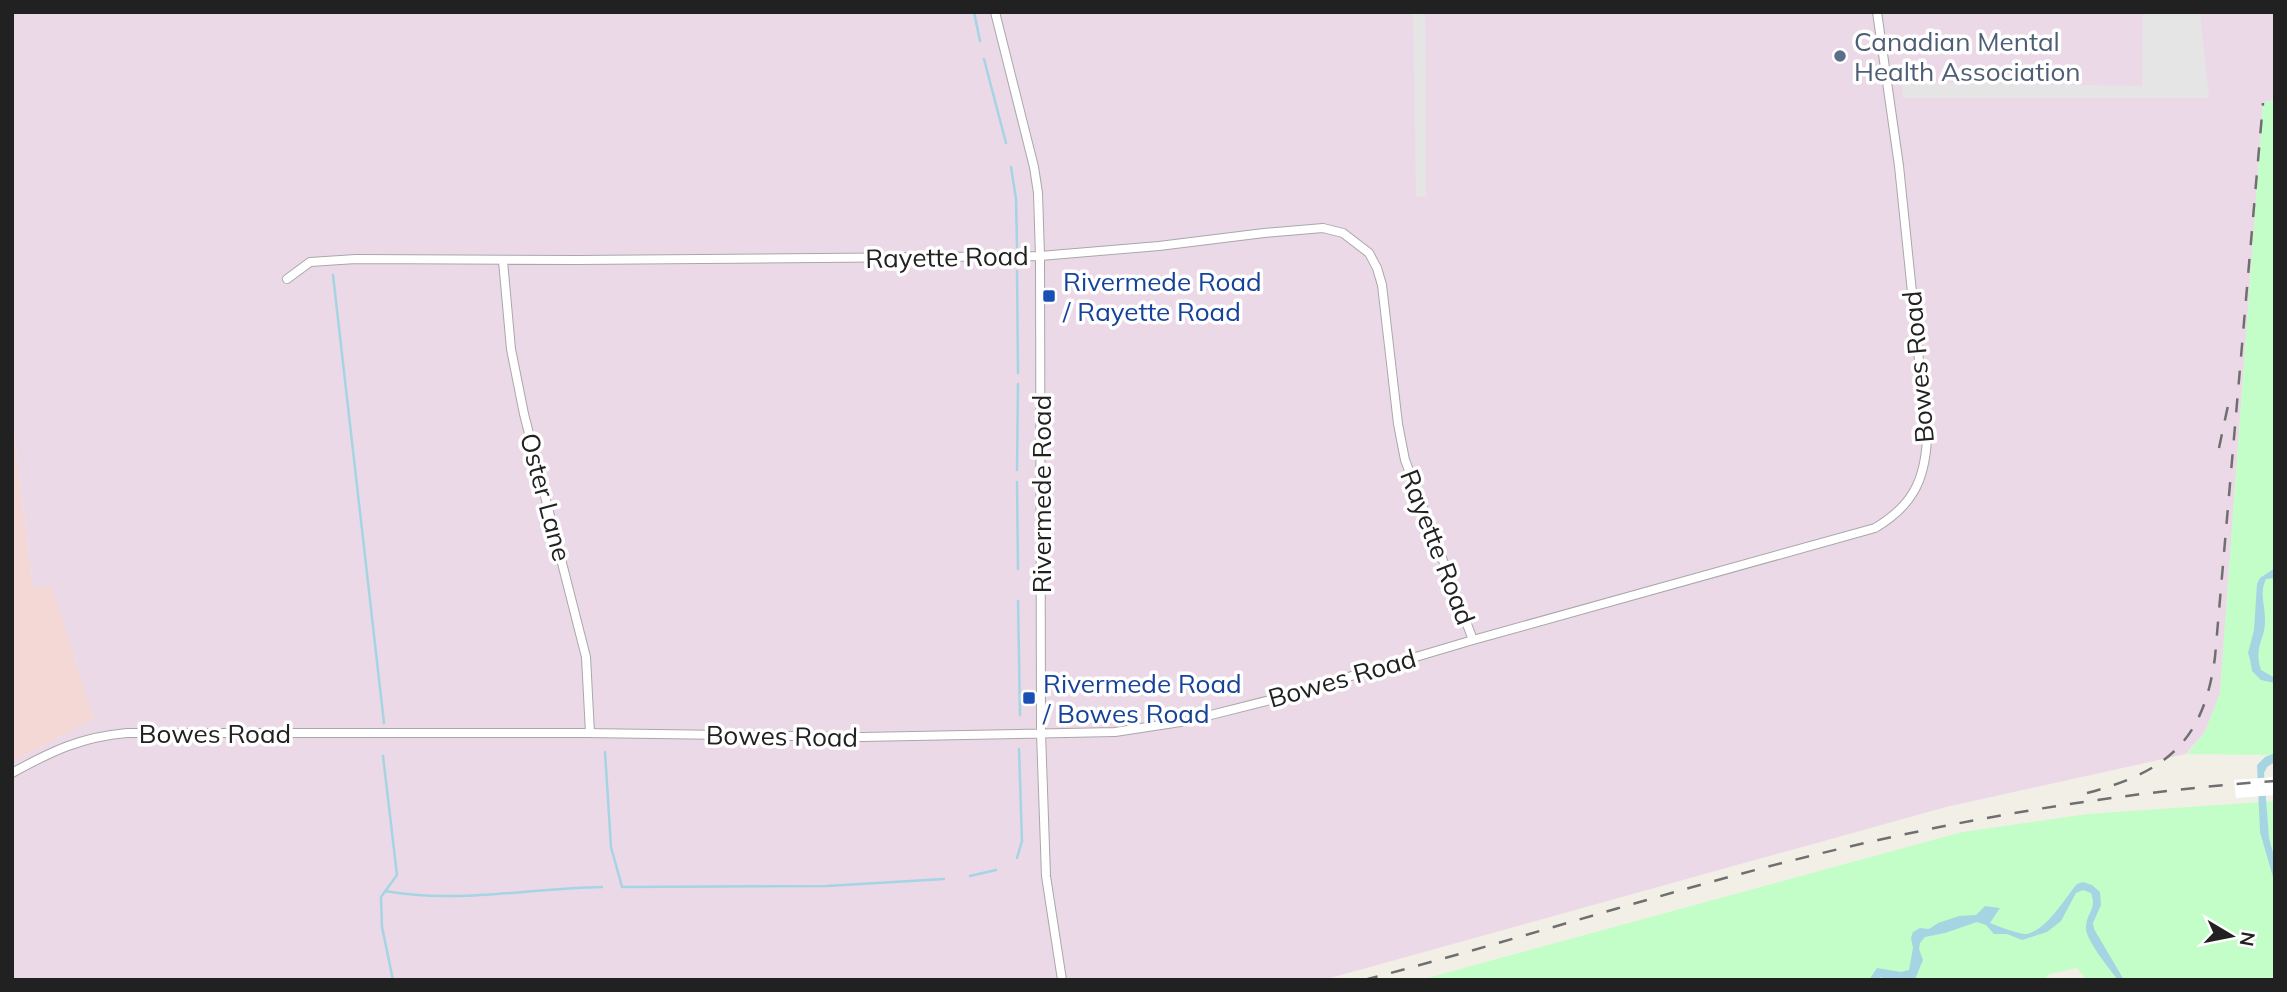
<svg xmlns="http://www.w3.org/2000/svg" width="2287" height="992" font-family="Mulish,sans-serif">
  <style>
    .commercial { fill: #f4d8d6 }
    .industrial { fill: #ecd9e8 }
    .park { fill: #c3fec8 }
    .parking { fill: #e5e5e5 }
    .water { fill: #a5d4e3 }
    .pier { fill: #fff }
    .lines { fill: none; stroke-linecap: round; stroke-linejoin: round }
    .stream { stroke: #a5d4e3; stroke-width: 2.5 }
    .minor-casing { stroke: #a8a8a8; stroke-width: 10 }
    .minor { stroke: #fff; stroke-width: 8 }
    .rail { stroke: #6f6f6f; stroke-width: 2.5; stroke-dasharray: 14 14; stroke-linecap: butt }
    .service-dot { fill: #5c6f8a; stroke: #fff; stroke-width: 2.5 }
    .transit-dot { fill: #1a4fb4; stroke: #fff; stroke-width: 2.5 }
    .labels { text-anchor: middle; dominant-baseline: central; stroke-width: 7; stroke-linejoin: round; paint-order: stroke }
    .service-label { font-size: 26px; fill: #4e5e75; stroke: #fff; text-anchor: start }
    .street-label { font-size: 26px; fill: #212121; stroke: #fff }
    .transit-label { font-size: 26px; fill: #164399; stroke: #fff; text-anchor: start }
  </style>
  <rect width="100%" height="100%" fill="#f2efe7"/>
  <path class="commercial" d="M12 417 33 587 52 585 94 719 12 762Z"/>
  <path class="industrial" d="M12 12H2275V99L2263 103 2220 694 2205 732 2186 754 1946 807 1323 980H12V762L94 719 52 586 33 588 12 417Z"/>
  <path class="park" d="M2275 99V755L2187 754 2205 732 2220 693 2263 103Z
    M2275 801V980H2086L2077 968 2050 974 2043 980H1420L1962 832 2087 814Z"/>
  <path class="parking" d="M1413 12H1425L1426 197 1416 196Z
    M2143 12H2200L2209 98H1903L1902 82 2142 86Z"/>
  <path class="water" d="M2275 568V578L2266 579C2259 594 2265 604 2265 619 2266 639 2253 646 2261 670L2275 678V683L2261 680 2252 671 2250 659 2248 653 2254 630 2257 584 2260 578Z
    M2275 753V762L2267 767 2264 773 2269 838 2275 860V884L2260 832 2257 765 2265 757Z
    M2083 882 2092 885 2100 892 2101 905 2093 923 2094 929 2124 980H2118C2110 969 2084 939 2086 926 2087 912 2097 910 2091 893L2083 890 2076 893 2061 921 2047 932 2022 940 2007 934H1994L1986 925 1977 922 1945 933 1925 937 1920 943 1919 949 1923 960 1915 979 1887 980 1880 977 1879 980H1869L1877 968 1901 972 1909 970 1913 948 1911 938 1913 932 1920 928 1929 929 1938 923 1959 916 1976 915 1985 906 2000 908 1990 923C1997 926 2021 935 2027 934 2048 929 2064 899 2077 884Z"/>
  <path class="pier" d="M2275 777V795L2236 798 2234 780Z"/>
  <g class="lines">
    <path class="stream" d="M974 12 980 41
      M984 59 1006 143
      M1011 167 1016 199 1017 247
      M1017 271 1018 373
      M333 275 384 723
      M1017 470 1018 384
      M1017 482 1018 569
      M1018 601 1020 715
      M605 752 611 847 622 887 827 886 944 879
      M383 756 397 875 381 897 382 927 393 980
      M1017 858 1022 841 1019 749
      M970 876 996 870
      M385 891C456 904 531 888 602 887"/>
    <g class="minor-casing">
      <path id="minor" d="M995 12 1034 167 1038 193 1040 256 1041 733 1046 876 1062 980
        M503 261 511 349 524 414 586 657 590 733
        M287 279 310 262 356 259 577 260 1040 256 1159 246 1264 233 1323 228 1343 233 1369 253 1377 268 1382 285 1398 424 1405 460 1473 640
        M12 773C52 751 81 737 127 733H585L862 737 1115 732 1187 721 1274 699 1473 640 1875 528C1912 506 1925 481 1927 438L1899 166 1877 12"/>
    </g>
    <use href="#minor" class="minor"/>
    <path class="rail" d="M2219 448 2230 396
      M2087 793C2167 772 2204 741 2215 657L2263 103
      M1364 980C1514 941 1663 892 1814 855 1966 818 2119 792 2275 781"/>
  </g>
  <circle class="service-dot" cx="1840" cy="56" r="7"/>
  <g class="transit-dot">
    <rect x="1042" y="289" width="14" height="14" rx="3.5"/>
    <rect x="1022" y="691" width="14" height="14" rx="3.5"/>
  </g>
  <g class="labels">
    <g class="service-label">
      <text x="1854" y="41">Canadian Mental<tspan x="1854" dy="30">Health Association</tspan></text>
    </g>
    <g class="street-label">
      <text transform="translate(947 257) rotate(-1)">Rayette Road</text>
      <text transform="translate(1918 367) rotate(-95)">Bowes Road</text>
      <text transform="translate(1041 494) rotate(-90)">Rivermede Road</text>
      <text transform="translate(546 497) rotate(75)">Oster Lane</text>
      <text transform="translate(1438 547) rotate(69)">Rayette Road</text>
      <text transform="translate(1342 678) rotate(-16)">Bowes Road</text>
      <text x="215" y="733">Bowes Road</text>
      <text transform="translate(782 736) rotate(1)">Bowes Road</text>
    </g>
    <g class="transit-label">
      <text x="1063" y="281">Rivermede Road<tspan x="1063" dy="30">/ Rayette Road</tspan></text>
      <text x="1043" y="683">Rivermede Road<tspan x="1043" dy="30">/ Bowes Road</tspan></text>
    </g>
  </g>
  <rect width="2287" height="992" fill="none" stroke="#212121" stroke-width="28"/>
  <g transform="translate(2231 936) rotate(100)" stroke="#ffffff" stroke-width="5" paint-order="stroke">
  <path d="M0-5L12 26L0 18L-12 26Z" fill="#212121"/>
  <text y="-10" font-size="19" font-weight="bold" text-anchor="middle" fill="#212121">N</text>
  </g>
</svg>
